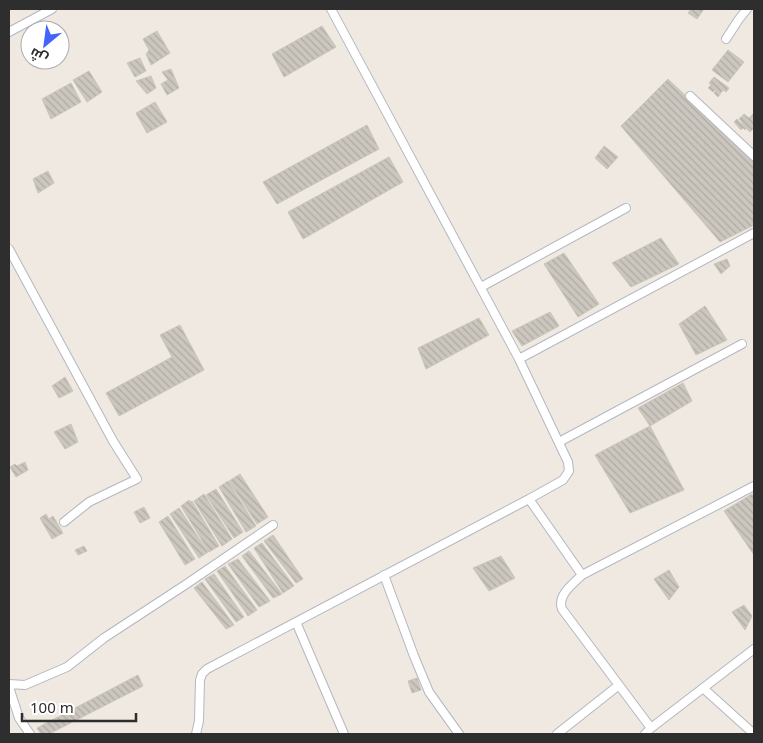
<svg xmlns="http://www.w3.org/2000/svg" width="763" height="743" font-family="'Noto Sans',Cairo,sans-serif">
  <style>
    .building { fill: url(#building-back-hatch); stroke: #cbc5ba }
    .lines { fill: none; stroke-linecap: round; stroke-linejoin: round }
    .street-casing { stroke: #b4b7c1; stroke-width: 10 }
    .street { stroke: #fff; stroke-width: 8 }
  </style>
  <defs>
    <pattern id="building-back-hatch" width="6" height="6" patternUnits="userSpaceOnUse" patternTransform="scale(1.25)"><rect width="6" height="6" fill="#cbc7bf"/><path d="M-1 5l2 2M0 0l6 6M5-1l2 2" fill="none" stroke="#afaba4"/></pattern>
  </defs>
  <rect width="100%" height="100%" fill="#efe9e1"/>
  <path class="building" d="M691 9H704L697 19 688 13Z
    M322 26 336 47 284 77 272 54Z
    M157 31 170 53 151 65 146 54 149 50 143 39Z
    M728 50 744 62 728 82 712 70Z
    M140 58 146 71 135 77 127 63Z
    M171 69 179 88 167 95 161 84 168 80 162 72Z
    M89 71 102 92 87 102 73 80Z
    M151 76 156 88 147 94 136 81Z
    M714 77 729 88 726 92 723 90 718 97 714 93 717 89H716L713 92 708 88 711 85 709 83Z
    M668 79 754 161V225L720 242 621 126Z
    M71 83 81 102 51 119 42 99Z
    M155 102 167 122 147 133 136 113Z
    M754 113V128L750 132 746 128 745 130 743 128 741 130 734 122 737 119 742 124 743 123 739 119 744 114 749 118Z
    M367 125 379 149 277 204 263 182Z
    M604 146 618 157 607 169 595 158Z
    M389 157 403 182 303 239 288 212Z
    M48 171 54 183 38 193 33 179Z
    M661 238 679 264 631 287 612 263Z
    M564 253 599 304 578 317 544 264Z
    M727 259 730 266 721 274 714 264Z
    M705 306 727 340 696 355 679 324Z
    M550 312 559 326 522 346 512 331Z
    M479 318 489 335 426 369 418 348Z
    M180 325 204 370 119 416 106 393 172 357 160 335Z
    M65 377 73 391 59 398 52 386Z
    M683 383 692 401 650 426 638 408Z
    M71 424 78 442 65 449 54 432Z
    M650 426 684 490 630 513 595 455Z
    M25 462 28 470 16 477 10 467 15 464 17 466Z
    M240 474 268 517 257 524 229 481Z
    M228 481 256 526 246 532 219 487Z
    M216 489 243 532 234 538 206 495Z
    M204 494 232 539 222 546 194 501Z
    M752 494 754 496V555L724 511Z
    M189 500 190 502 192 501 219 546 209 552 181 506Z
    M144 507 150 518 140 523 134 512Z
    M179 508 208 552 199 558 170 514Z
    M46 514 49 519 53 516 63 533 52 539 40 518Z
    M168 516 195 559 185 565 159 522Z
    M273 535 303 579 296 583 264 541Z
    M262 543 294 586 283 593 254 548Z
    M84 546 87 551 78 555 75 550Z
    M249 551 282 594 273 598 242 556Z
    M501 556 515 578 489 591 473 568Z
    M238 559 270 601 259 607 228 564Z
    M225 566 257 610 248 616 217 571Z
    M669 570 679 587 669 600 654 579Z
    M214 574 244 617 236 622 205 579Z
    M202 582 234 625 226 629 194 588Z
    M744 605 752 616 745 630 732 612Z
    M138 675 143 686 49 734H41L37 728Z
    M417 678 421 690 412 693 408 681Z"/>
  <g class="lines">
    <g class="street-casing">
      <path id="street" d="M9 32 52 9
        M726 39 739 19 747 9
        M690 96 754 156
        M9 249 113 441 137 479 89 502 64 522
        M481 287 626 208
        M519 359 754 233
        M559 442 742 344
        M529 499 582 575
        M384 575 414 656 429 692 459 734
        M296 622 344 734
        M9 684 25 685 67 667 104 638 185 585 273 525
        M9 687 19 718 30 734
        M703 688 754 734
        M651 728 562 609C557 595 573 584 582 575L754 486
        M196 734 199 721 200 680 202 674 207 669 529 499 563 480 569 471 568 462 519 359 331 9
        M557 734 619 685
        M645 734 651 728 754 649"/>
    </g>
    <use href="#street" class="street"/>
  </g>
  <rect width="763" height="743" fill="none" stroke="#2e2e2e" stroke-width="20"/>
  <g transform="translate(45 45) rotate(209)"><circle r="24" fill="#ffffff" stroke="#ababab"/>
  <path d="M0-4L9 19L0 12L-9 19Z" fill="#4264fb"/>
  <text y="-8" font-size="14" font-weight="bold" text-anchor="middle" fill="#2e2e2e">ش</text>
  </g>
  <path d="M22 713v8h114v-8" fill="none" stroke="#2e2e2e" stroke-width="2.5"/>
  <text x="30" y="713" font-size="15" fill="#2e2e2e" stroke="#ffffff" stroke-width="4" paint-order="stroke">100 m</text>
</svg>
